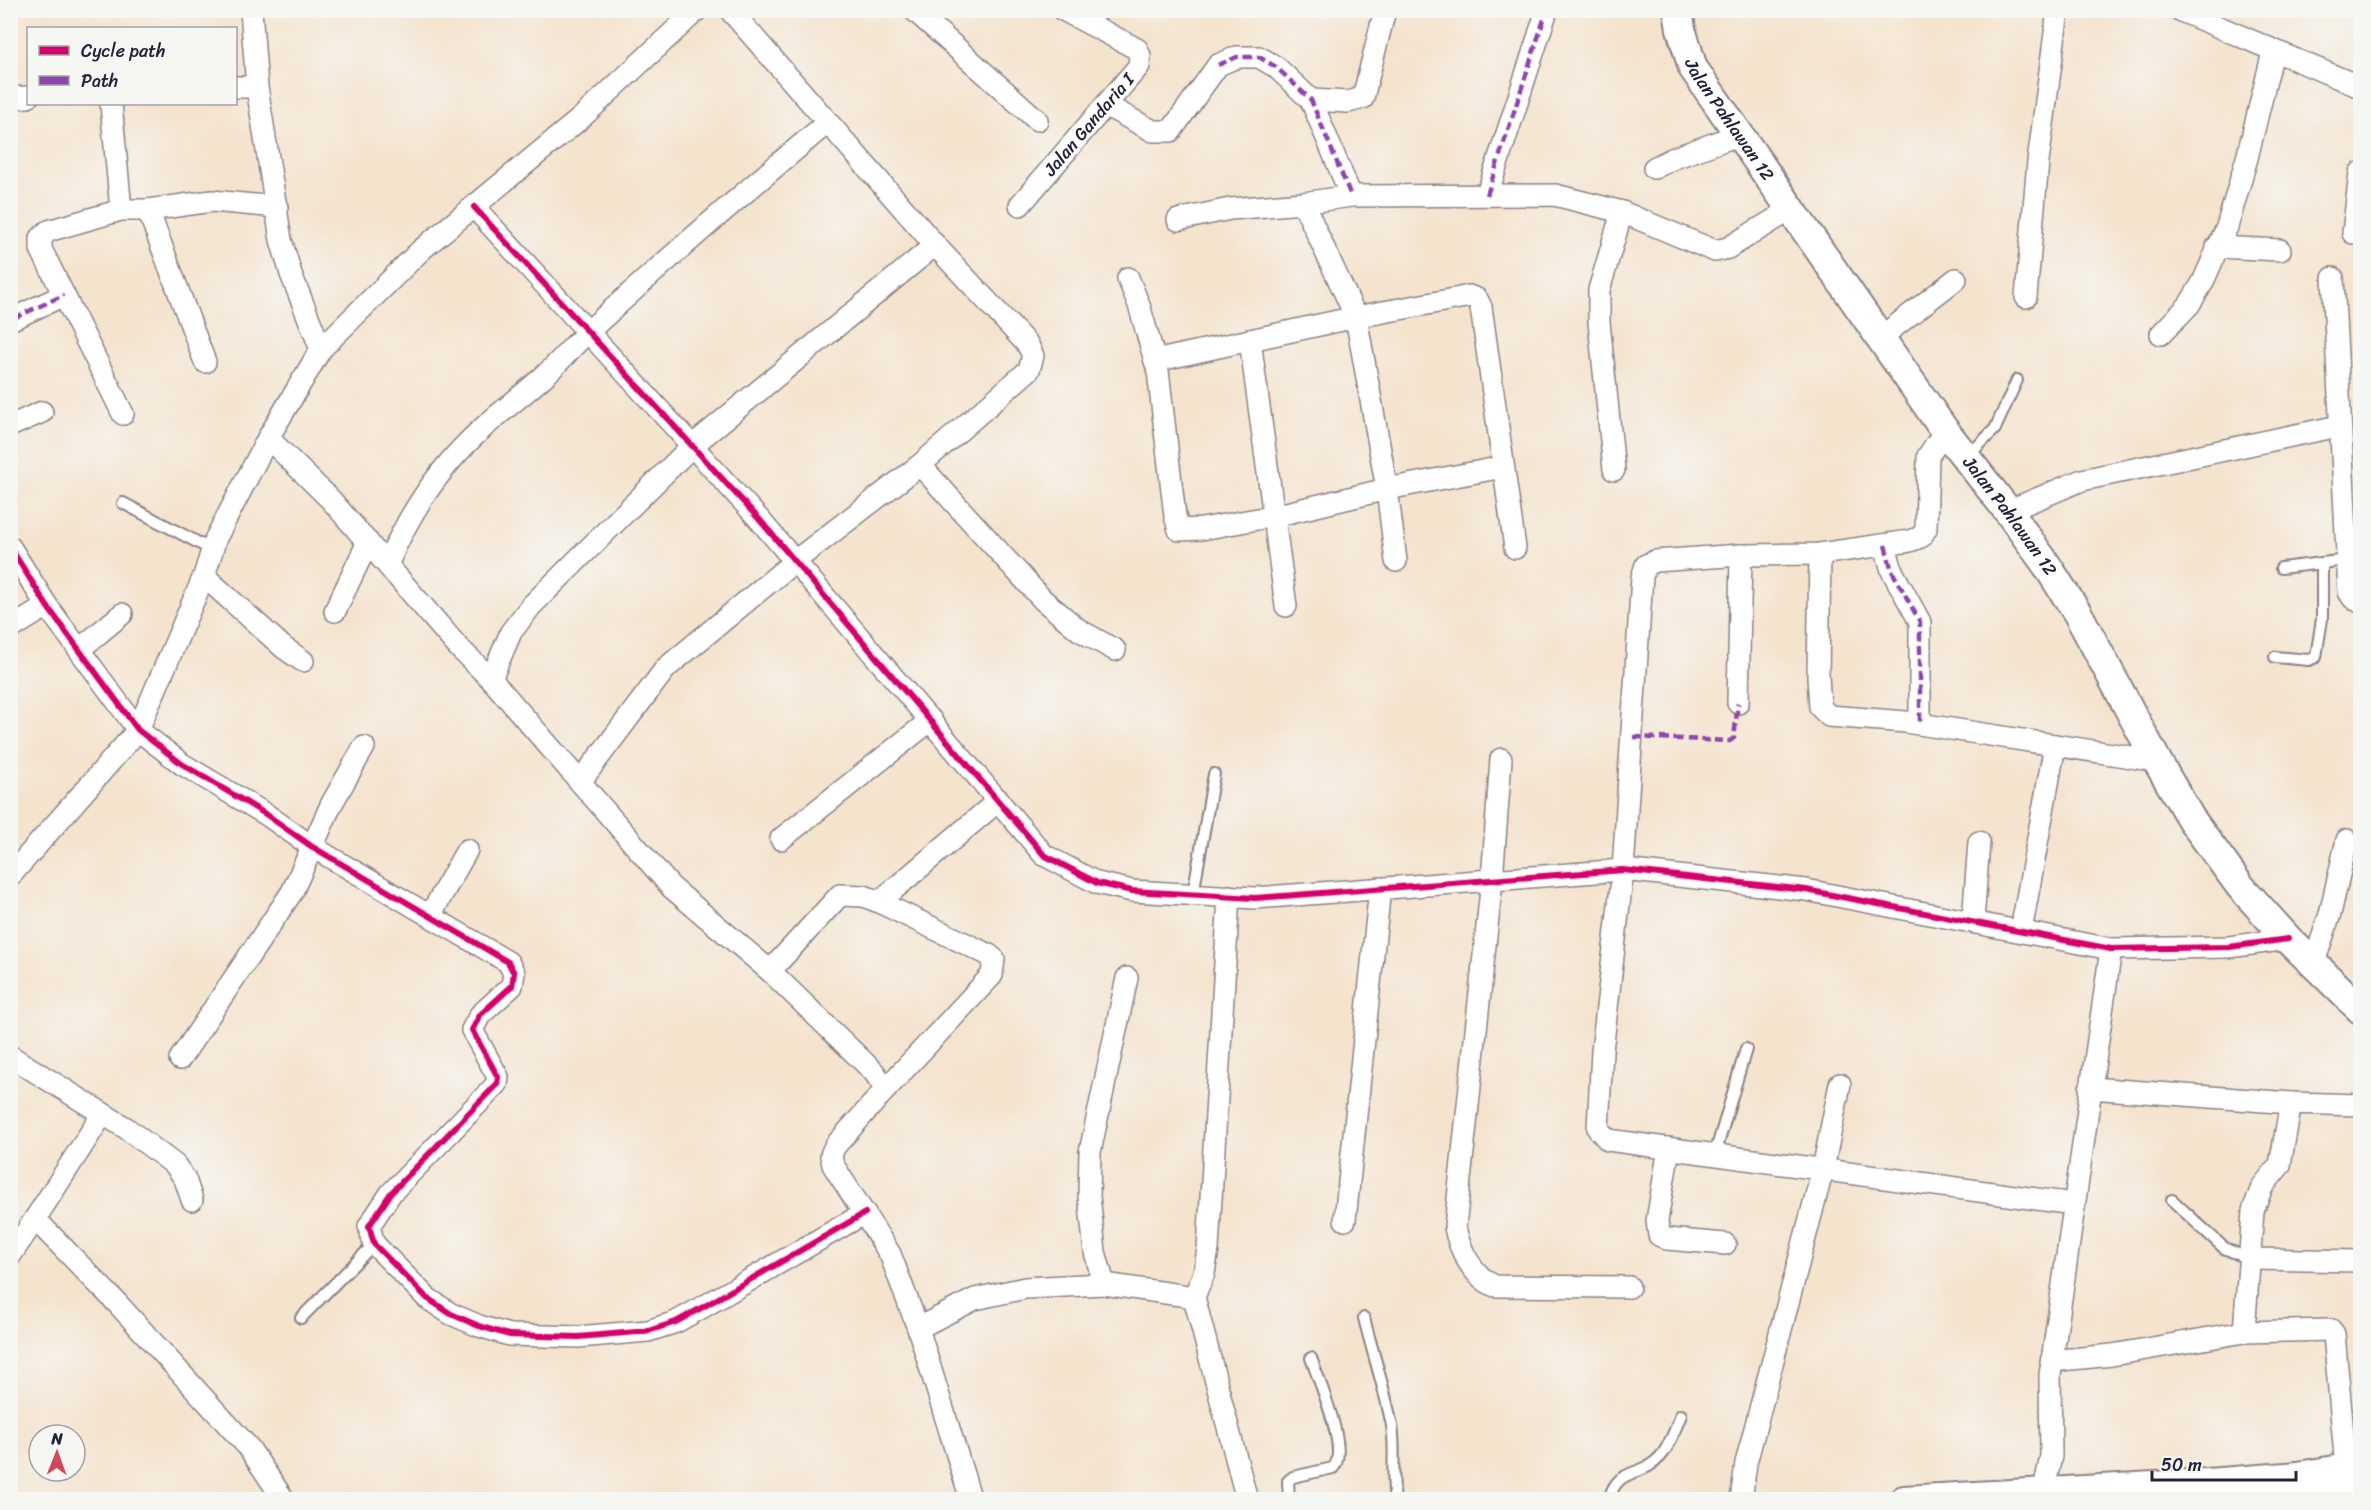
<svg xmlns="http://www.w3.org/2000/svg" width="2371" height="1510" font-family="Sriracha,sans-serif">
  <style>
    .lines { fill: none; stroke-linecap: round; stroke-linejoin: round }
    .lane-casing { stroke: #8b8284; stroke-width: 14 }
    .street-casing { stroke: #8b8284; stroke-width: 24 }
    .secondary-casing { stroke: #8b8284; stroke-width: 32 }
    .lane { stroke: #fff; stroke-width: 10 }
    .street { stroke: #fff; stroke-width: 21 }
    .secondary { stroke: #fff; stroke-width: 28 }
    .quiet { stroke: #8e44ad; stroke-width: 4.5; stroke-dasharray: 9 4.5; stroke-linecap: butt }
    .cycleway-casing { stroke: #f6f6f2; stroke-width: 10 }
    .cycleway { stroke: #d6006c; stroke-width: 6 }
    .labels { text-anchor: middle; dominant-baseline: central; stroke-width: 4.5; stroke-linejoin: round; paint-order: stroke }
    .street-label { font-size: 18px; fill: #22223b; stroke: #f6f6f2 }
  </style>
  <rect width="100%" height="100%" fill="#f6f6f2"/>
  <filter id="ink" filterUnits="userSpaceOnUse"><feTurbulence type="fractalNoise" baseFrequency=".0167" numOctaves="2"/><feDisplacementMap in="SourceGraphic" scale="12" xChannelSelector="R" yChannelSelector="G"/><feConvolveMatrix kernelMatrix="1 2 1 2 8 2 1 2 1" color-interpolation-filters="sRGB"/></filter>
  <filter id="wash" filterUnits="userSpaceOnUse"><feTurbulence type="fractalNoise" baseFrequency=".008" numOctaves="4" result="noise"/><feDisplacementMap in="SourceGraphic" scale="24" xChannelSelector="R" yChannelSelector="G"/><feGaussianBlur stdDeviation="1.35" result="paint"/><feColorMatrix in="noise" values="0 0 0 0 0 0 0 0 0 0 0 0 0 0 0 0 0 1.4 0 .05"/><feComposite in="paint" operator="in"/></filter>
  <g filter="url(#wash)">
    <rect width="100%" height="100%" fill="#f4e3cd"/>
  </g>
  <g filter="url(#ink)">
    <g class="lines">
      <g class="lane-casing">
        <path id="lane" d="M1966 458 1995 429 2017 380
          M123 503 212 550
          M2281 568 2347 560
          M2275 657 2309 660 2316 657 2322 619V563
          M1193 894 1214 774
          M1715 1154 1746 1049
          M2172 1200 2224 1248 2249 1259
          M301 1318 374 1244
          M1364 1318C1373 1354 1385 1390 1392 1426 1396 1451 1391 1474 1395 1500
          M1289 1500 1288 1481 1293 1477 1333 1468C1350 1451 1318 1379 1311 1358
          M1609 1500C1617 1466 1641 1478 1660 1457 1670 1446 1675 1429 1681 1415"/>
      </g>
      <g class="street-casing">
        <g id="street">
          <path d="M251 10 257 87 281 240 291 274 321 349"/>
          <path d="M914 10 1037 120"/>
          <path d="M2179 10 2360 87"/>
          <path d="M236 87H257"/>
          <path d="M10 98 28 97"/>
          <path d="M1311 100 1348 102 1363 98 1385 10"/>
          <path d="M111 104 121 210"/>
          <path d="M1107 106 1153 131H1171L1218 65 1237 57H1259L1276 67 1311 100 1351 196"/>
          <path d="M1654 168 1674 158 1738 135"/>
          <path d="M1487 195 1547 10"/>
          <path d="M1303 203 1356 317 1387 489 1396 561"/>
          <path id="s1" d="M1020 205 1139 66 1140 56 1137 49 1063 10"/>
          <path d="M474 207 759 519 1044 855 1097 883 1132 891 1255 898 1623 870 1806 890 2111 949 2229 947 2288 939"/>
          <path d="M148 210 212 201 277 207"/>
          <path d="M1178 220 1230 209 1303 203 1351 196 1555 195 1622 212 1715 251 1728 248 1790 210"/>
          <path d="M2353 233 2360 173"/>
          <path d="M2217 247 2280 250"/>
          <path d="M1128 278 1139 305 1158 371 1175 516 1179 530 1202 529 1274 516 1387 489 1503 467"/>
          <path d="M2333 278 2349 592 2353 598 2360 602"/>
          <path d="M2026 297 2038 162 2058 10"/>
          <path d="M10 320 64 295"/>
          <path d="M2161 334 2189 305 2203 282 2227 227 2247 158 2273 52"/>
          <path d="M1880 338 1956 279"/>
          <path d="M1155 361 1250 340"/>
          <path d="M123 414 41 249V238L48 231 121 210H148L205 362"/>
          <path d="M10 426 42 412"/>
          <path d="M1945 431 1928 456 1926 529 1921 537 1910 541 1820 554 1741 555 1655 561 1646 565 1642 577 1623 870 1602 1051 1598 1129 1608 1140 2073 1204"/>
          <path d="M268 438 331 500 459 648 491 679 671 887 770 971 874 1072 886 1089 835 1146 831 1155 833 1165 890 1254 918 1328 971 1500"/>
          <path d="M920 465 1043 600 1079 630 1115 650"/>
          <path d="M1614 470 1599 322V290L1622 212"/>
          <path d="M2008 511 2082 480 2339 426"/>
          <path d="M1885 545 1892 571 1920 622V724"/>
          <path d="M10 547 47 606 138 730 182 764 267 815 311 846 508 962 514 973 512 986 480 1015 472 1030 498 1077 497 1084 391 1193 369 1226 374 1244 427 1298 451 1314 479 1326 509 1335 578 1337 648 1331 676 1322 703 1307 865 1213"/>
          <path d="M1820 554 1818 676 1820 707 1829 716 1906 722 2157 761"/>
          <path d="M388 563C410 511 441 465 484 427 503 410 524 394 543 377 560 362 574 344 591 329 668 258 747 190 827 123"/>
          <path d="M204 576 284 648 303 661"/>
          <path d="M1286 606 1250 340 1356 317 1460 298 1469 296 1477 299 1481 307 1515 548"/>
          <path d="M335 611 368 542"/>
          <path d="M10 629 47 606"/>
          <path d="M80 649 122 614"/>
          <path d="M491 679 511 632 531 606 692 446 935 245"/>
          <path d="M1738 703 1741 555"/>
          <path d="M1501 759 1492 880 1455 1227C1459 1249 1473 1277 1495 1286L1629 1287"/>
          <path d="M580 782 666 668 795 561 920 465 1029 370 1033 356 1028 345 935 245 730 10"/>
          <path d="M781 839 931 720"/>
          <path d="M10 876 138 730 204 576 216 538 268 438 321 349 421 250 581 118 697 10"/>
          <path d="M1229 896 1208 1249 1204 1273 1194 1297 1247 1500"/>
          <path d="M879 902 989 955 994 959 992 975 886 1089"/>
          <path d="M431 914 467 850"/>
          <path d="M1973 921 1979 842"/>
          <path d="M2021 931 2055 745"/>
          <path d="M2314 963 2330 914 2347 840"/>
          <path d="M770 971 840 895 864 896 879 902 999 800"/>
          <path d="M10 1056 126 1128 175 1165 185 1179 192 1200"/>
          <path d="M180 1059 292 892 331 805 364 747"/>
          <path d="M2090 1088 2291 1103"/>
          <path d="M102 1115 35 1219 117 1303 249 1448 284 1500"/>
          <path d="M1669 1148 1657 1221 1659 1235 1667 1239 1725 1244"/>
          <path d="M1345 1220 1380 888"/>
          <path d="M10 1256 35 1219"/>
          <path d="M2249 1259 2360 1261"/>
          <path d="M1104 1284 1095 1252 1089 1196 1090 1152 1127 978"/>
          <path d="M918 1328 975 1299 1025 1288 1104 1284 1194 1297"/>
          <path d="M2244 1332 2253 1211 2262 1187 2280 1165 2291 1103 2360 1105"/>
          <path d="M2051 1361 2112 1355 2244 1332 2331 1330 2334 1334 2346 1468"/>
          <path d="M1741 1500 1746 1463 1823 1169 1840 1084"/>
          <path d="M2042 1500 2051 1456 2050 1375 2111 949"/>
        </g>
      </g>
      <g class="secondary-casing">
        <g id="secondary">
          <path id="s2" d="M1678 10 1681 29 1693 68 1945 431 2008 511 2046 564 2078 614 2157 761 2191 819 2240 886 2288 939 2360 1009"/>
          <path d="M1904 1500 2207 1483 2298 1476 2360 1466"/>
          <path d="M2268 1500 2360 1489"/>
        </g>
      </g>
      <use href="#lane" class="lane"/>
      <use href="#street" class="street"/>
      <use href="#secondary" class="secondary"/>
      <path class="quiet" d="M1218 65 1237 57H1259L1276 67 1311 100 1351 196
        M1487 195 1547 10
        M14 318 64 295
        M1885 545 1892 571 1920 622V724
        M1633 737 1730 741 1734 738 1738 703"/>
      <g class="cycleway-casing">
        <path id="cycleway" d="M474 207 759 519 1044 855 1097 883 1132 891 1255 898 1623 870 1806 890 2111 949 2229 947 2288 939
          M10 547 47 606 138 730 182 764 267 815 311 846 508 962 514 973 512 986 480 1015 472 1030 498 1077 497 1084 391 1193 369 1226 374 1244 427 1298 451 1314 479 1326 509 1335 578 1337 648 1331 676 1322 703 1307 865 1213"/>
      </g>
      <use href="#cycleway" class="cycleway"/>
    </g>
  </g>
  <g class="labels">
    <g class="street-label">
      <text stroke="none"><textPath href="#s2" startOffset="123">Jalan Pahlawan 12</textPath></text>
      <text stroke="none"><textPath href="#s1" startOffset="106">Jalan Gandaria I</textPath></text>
      <text stroke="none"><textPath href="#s2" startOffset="609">Jalan Pahlawan 12</textPath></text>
    </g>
  </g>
  <rect width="2371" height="1510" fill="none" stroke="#f6f6f2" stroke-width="36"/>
  <rect x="27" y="27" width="210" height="78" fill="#f6f6f2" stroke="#a1a1a9" stroke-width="1.5"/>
  <rect x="39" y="46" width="30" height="9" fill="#d6006c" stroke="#a1a1a9" stroke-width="1.5"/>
  <text x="81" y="57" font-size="18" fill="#22223b">Cycle path</text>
  <rect x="39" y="76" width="30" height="9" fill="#8e44ad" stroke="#a1a1a9" stroke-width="1.5"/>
  <text x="81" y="87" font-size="18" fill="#22223b">Path</text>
  <g transform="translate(57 1453) rotate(1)"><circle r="28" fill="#f6f6f2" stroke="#a1a1a9" stroke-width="1.5"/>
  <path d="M0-4.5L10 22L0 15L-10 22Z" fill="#d1495b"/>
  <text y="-9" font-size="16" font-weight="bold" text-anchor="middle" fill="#22223b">N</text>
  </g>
  <path d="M2152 1471v9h144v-9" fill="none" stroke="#22223b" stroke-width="3"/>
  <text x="2161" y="1471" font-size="18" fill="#22223b" stroke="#f6f6f2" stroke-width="4.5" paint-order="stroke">50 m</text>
</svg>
